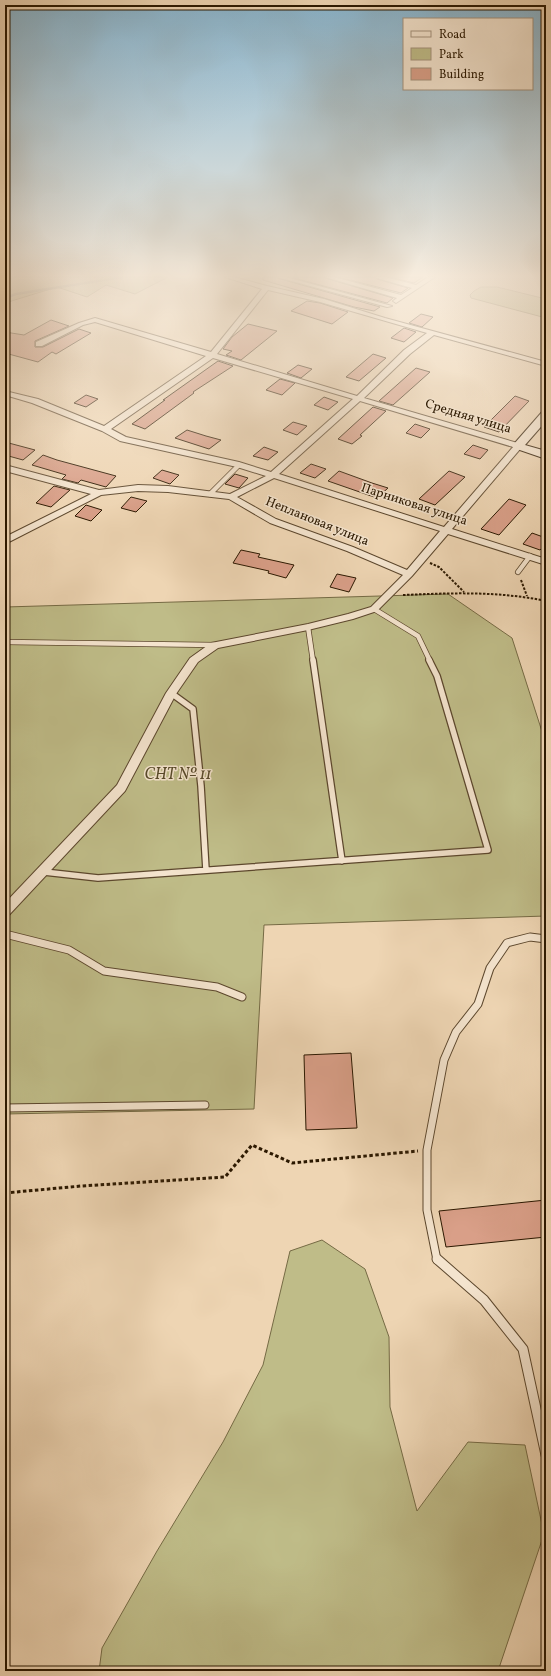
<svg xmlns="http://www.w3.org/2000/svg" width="551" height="1676" font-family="Vollkorn,serif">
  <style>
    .green { fill: #bfbc88; stroke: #756a44 }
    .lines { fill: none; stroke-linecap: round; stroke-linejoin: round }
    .stream { stroke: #6d7868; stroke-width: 2.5 }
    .building { fill: #d99f88; stroke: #2b1800 }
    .lane-far4-casing { stroke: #5c472d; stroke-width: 4.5 }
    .lane-far3-casing { stroke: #5c472d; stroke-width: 6 }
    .lane-far2-casing { stroke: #5c472d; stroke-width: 8 }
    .lane-far1-casing { stroke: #5c472d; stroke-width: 9 }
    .lane-casing { stroke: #5c472d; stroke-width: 11 }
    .street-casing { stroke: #5c472d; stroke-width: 2 }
    .secondary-casing { stroke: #2b1800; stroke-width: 2 }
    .path-far1 { stroke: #2b1800; stroke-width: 2; stroke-dasharray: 2.5 1.5; stroke-linecap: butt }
    .path { stroke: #2b1800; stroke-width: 3; stroke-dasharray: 3.5 2.5; stroke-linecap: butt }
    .lane-far4 { stroke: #f4e4ce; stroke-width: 3.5 }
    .lane-far3 { stroke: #f4e4ce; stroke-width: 4.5 }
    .lane-far2 { stroke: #f4e4ce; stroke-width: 5.5 }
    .lane-far1 { stroke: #f4e4ce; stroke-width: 7 }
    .lane { stroke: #f4e4ce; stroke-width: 9 }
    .street { fill: #f4e4ce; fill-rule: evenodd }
    .secondary { fill: #f4e4ce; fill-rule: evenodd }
    .labels { text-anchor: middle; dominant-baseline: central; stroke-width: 3; stroke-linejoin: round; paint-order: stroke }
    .far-street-label { font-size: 13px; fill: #2b1800; stroke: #f4e4ce }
    .park-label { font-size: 16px; font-style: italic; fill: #574929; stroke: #f4e4ce }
  </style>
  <rect width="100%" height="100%" fill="#eed5b3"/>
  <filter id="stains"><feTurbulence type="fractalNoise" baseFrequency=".005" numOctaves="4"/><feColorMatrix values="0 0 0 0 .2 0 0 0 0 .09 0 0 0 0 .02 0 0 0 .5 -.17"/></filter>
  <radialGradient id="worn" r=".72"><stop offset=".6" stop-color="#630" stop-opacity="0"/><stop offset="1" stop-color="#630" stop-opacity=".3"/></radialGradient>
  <path class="green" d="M5 277H168L135 294 106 285 87 297 57 287 5 303Z
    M481 287H497L546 299V318L471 298 470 295 474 291Z
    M448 594 512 638 546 744V916L264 925 254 1109 5 1114V607Z
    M322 1240 365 1269 389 1337 390 1407 417 1511 468 1442 525 1445 544 1534 498 1671H99L102 1648 157 1551 223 1442 263 1365 290 1251Z"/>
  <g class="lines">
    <path class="stream" d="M5 298 16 294 123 277"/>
  </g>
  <path class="building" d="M263 277H276L277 278 380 307 374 311 354 307 263 280Z
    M290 277H324L325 278 393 298 387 303Z
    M338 277H375L377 279 408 288 401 293Z
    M389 277H423L414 283Z
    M307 301 320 303 348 312 332 324 291 311Z
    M421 314 433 317 422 327 409 323Z
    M51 320 69 326 35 341V347H43L79 329 91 333 56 354 52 352 38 362 5 353V332L24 335Z
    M248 324 277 331 241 360 226 355 232 351 223 349 232 337Z
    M404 328 416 332 404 342 391 338Z
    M373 354 386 358 359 381 346 377Z
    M218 361 233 366 193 392 194 393 145 429 132 424 165 400H163Z
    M298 365 312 369 301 378 287 373Z
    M416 368 430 372 393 405 379 401Z
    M280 379 295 383 282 395 266 390Z
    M86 395 98 399 86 407 74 403Z
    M515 396 529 401 499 432 484 427Z
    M324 397 338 402 328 410 314 405Z
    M373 407 386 411 360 435 362 436 352 444 338 439Z
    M293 422 307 426 297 435 283 430Z
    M415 424 430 429 421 438 406 433Z
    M187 430 206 436 221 440 209 449 175 438Z
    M5 442 35 450 23 460 5 455Z
    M473 445 488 450 480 459 464 454Z
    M264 447 278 452 268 460 253 456Z
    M43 455 57 460 116 476 106 487 81 480 78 483 62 479 66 475 32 465Z
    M311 464 326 469 315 478 300 473Z
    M162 470 179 475 170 484 153 478Z
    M339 471 372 483 388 488 377 498 328 481Z
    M449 471 465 477 435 505 419 499Z
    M235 474 248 478 239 488 225 484Z
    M54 486 70 490 51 507 36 503Z
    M131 497 147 501 136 512 121 508Z
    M509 499 526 505 499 535 481 529Z
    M86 505 102 510 91 521 75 516Z
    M532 533 546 538V544L540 550 523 544Z
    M241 550 260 554 258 557 294 565 286 578 268 573 269 571 233 563Z
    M337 574 356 578 349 592 330 587Z
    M351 1053 357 1128 306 1130 304 1055Z
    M546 1200V1237L446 1247 439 1211Z"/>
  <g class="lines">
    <g class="lane-far4-casing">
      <path id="lane-far4" d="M546 292 543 295 546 296"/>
    </g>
    <g class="lane-far3-casing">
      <path id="lane-far3" d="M210 494 239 465
        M518 572 530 556
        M374 609 418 636 430 661
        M308 627 313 661
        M5 642 215 645"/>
    </g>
    <g class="lane-far2-casing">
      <path id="lane-far2" d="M313 660 342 861
        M171 693 193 709 201 786 206 870
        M44 872 98 878 488 850 437 676 429 660"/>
    </g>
    <g class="lane-far1-casing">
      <path id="lane-far1" d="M5 934 69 950 104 971 217 987 242 997
        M5 1108 205 1105
        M437 1260 427 1210V1150L444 1060 456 1032 478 1004 490 968 507 943 530 937 546 939"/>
    </g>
    <g class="lane-casing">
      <path id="lane" d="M437 1259 484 1300 523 1349 546 1455"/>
    </g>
    <g class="street-casing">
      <path id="street" d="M225 277H234L267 286 324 299 385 318 546 362V366L434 335 410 354 364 398 521 444 522 446 521 448 452 529 546 559V565L448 534 412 576 377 611 353 619 308 630 218 648 198 662 176 694 125 791 9 915 5 916V903L117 785 166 693 190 658 211 643 308 624 348 614 371 607 403 575 347 551 270 523 229 499 168 492 138 491 101 495 5 544V537L91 494 5 471V465L99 490 138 485 168 486 230 494 266 476 237 467 120 441 102 431 32 403 5 395V391L38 399 104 426 206 356 95 322 83 325 42 346H36V342L79 323 95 318 211 352 262 289ZM268 290 320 302 427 333 404 350 357 396 217 354ZM213 358 353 399 271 472 239 462 126 437 111 429ZM360 401 513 447 444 527 279 474ZM274 478 440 531 407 570 353 547 276 519 237 497Z
        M277 277H286L392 306 387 307Z
        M325 277H334L401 295 412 288 377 278 376 277H385L416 285 428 277H435L396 303 393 301 397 298Z"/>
    </g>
    <g class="secondary-casing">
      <path id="secondary" d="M546 411V421L525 445 546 451V459L514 448 512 446 514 444 542 412Z"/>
    </g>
    <path class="path-far1" d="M430 563 439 567 464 592
      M521 580 527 596
      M403 595C451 593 498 591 546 601"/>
    <path class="path" d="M5 1193 81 1186 225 1177 252 1145 292 1163 418 1151"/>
    <use href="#lane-far4" class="lane-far4"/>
    <use href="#lane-far3" class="lane-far3"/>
    <use href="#lane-far2" class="lane-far2"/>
    <use href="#lane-far1" class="lane-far1"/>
    <use href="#lane" class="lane"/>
    <use href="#street" class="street"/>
    <use href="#secondary" class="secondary"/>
  </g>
  <linearGradient id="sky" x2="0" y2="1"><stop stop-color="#88b6d1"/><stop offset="0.54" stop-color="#f7ecdd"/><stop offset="1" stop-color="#f7ecdd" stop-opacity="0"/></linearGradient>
  <rect width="551" height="511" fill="url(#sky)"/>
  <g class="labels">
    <g class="far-street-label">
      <text transform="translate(468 417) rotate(17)">Средняя улица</text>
      <text transform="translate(414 505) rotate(18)">Парниковая улица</text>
      <text transform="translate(317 522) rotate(22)">Неплановая улица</text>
    </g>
    <g class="park-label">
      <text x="178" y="775">СНТ № 11</text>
    </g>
  </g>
  <rect width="551" height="1676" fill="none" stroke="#eed5b3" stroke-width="20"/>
  <rect x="6" y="6" width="539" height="1664" fill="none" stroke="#2b1800" stroke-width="2"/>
  <rect x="10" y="10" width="531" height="1656" fill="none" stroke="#2b1800"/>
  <rect x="403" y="18" width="130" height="72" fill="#f4e4ce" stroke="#a4927c"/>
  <rect x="411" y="31" width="20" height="6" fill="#f4e4ce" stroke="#a4927c"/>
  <text x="439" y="38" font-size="12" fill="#2b1800">Road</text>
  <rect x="411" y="48" width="20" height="12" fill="#bfbc88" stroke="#a4927c"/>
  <text x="439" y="58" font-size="12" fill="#2b1800">Park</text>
  <rect x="411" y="68" width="20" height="12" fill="#d99f88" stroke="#a4927c"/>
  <text x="439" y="78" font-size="12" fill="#2b1800">Building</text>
  <rect width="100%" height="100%" filter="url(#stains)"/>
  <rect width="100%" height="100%" fill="url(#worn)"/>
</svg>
